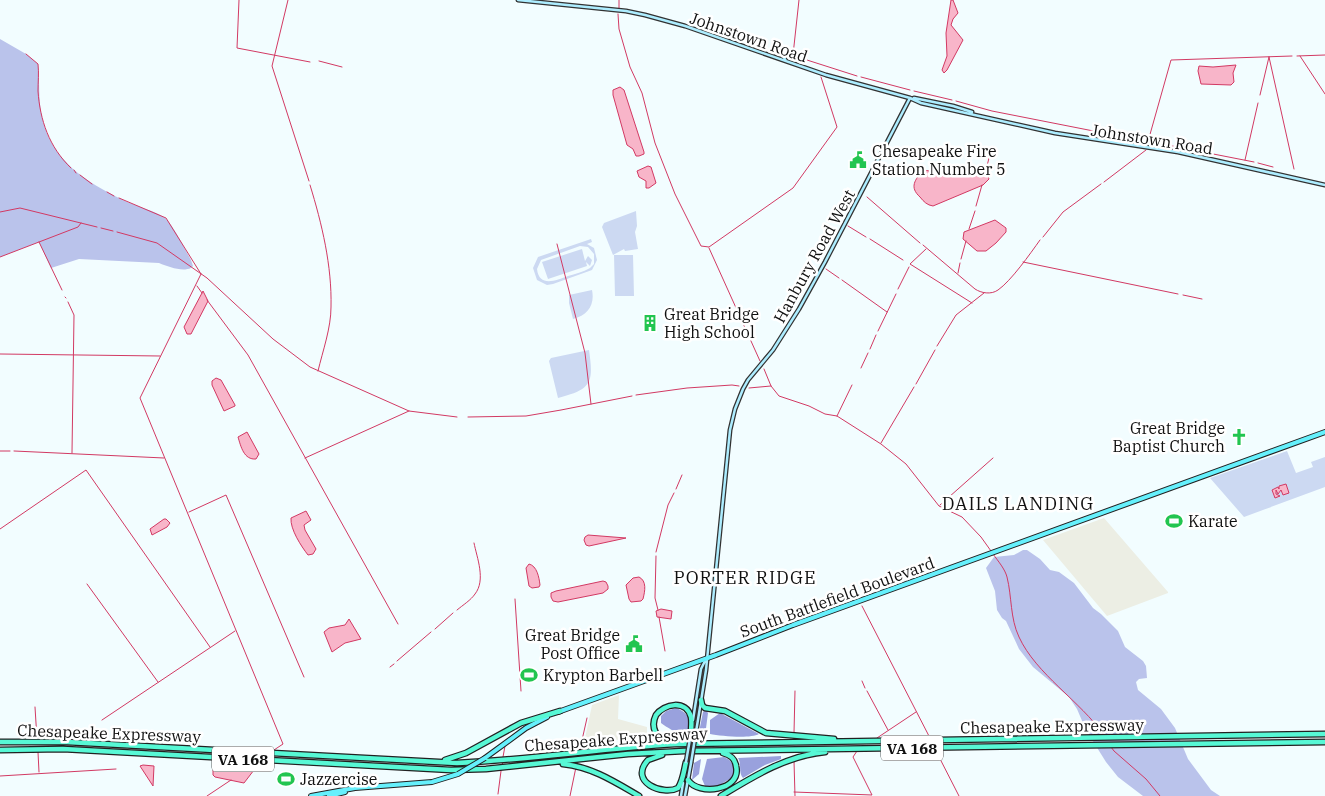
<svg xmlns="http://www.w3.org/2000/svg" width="1325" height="796" font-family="'IBM Plex Serif',serif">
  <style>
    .industrial { fill: #eceee4 }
    .green { fill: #bac3eb }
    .forest { fill: #99a1dd }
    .pitch { fill: #ccd9f2; fill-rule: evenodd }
    .water { fill: #f8b5c9; stroke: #d23963 }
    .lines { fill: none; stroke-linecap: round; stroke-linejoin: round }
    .stream { stroke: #d23963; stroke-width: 1 }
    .secondary-casing { stroke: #323232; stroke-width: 5 }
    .primary-casing { stroke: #212121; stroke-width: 6 }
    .motorway-casing { stroke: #212121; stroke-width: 7 }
    .secondary { stroke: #adedff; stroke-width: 2.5 }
    .primary { stroke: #65f0fc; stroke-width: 4 }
    .motorway { stroke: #57f8d5; stroke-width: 4.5 }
    .secondary-bridge-casing { stroke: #323232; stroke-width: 5; stroke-linecap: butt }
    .primary-bridge-casing { stroke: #212121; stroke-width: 6; stroke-linecap: butt }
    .secondary-bridge { stroke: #adedff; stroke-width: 2.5 }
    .primary-bridge { stroke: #65f0fc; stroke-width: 4 }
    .labels { text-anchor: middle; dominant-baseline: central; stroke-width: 5; stroke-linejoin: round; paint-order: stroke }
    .shield { fill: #fff; stroke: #585858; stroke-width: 1 }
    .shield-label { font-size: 15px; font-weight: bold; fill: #101010 }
    .street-label { font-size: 16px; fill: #101010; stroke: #fff }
    .poi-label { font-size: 16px; fill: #101010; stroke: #fff; text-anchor: start }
    .neighbourhood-label { font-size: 18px; letter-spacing: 1px; fill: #101010; stroke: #fff }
  </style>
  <rect width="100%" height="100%" fill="#f2fdff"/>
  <path class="industrial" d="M1104 518 1168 592V593L1107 616 1043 540Z
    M619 695 618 719 647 727V737L584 743 592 705Z"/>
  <path class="green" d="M0 39 26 54 38 64C40 82 38 99 42 117 51 160 86 182 123 200 135 206 156 211 165 218 172 223 186 251 191 260L193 266 191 268C182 272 169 267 159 263L79 259 51 268 39 242 0 257Z
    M1023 550H1027L1040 559 1050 570 1059 572 1074 583 1093 608 1101 614 1118 631 1125 647 1143 661 1146 666 1147 678 1139 679 1136 682 1138 690 1161 709 1175 728 1188 759 1211 790 1220 796H1143L1118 777 1106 762 1086 730 1077 709 1069 697 1033 667 1019 649 1006 621 1002 618 997 610 995 591 986 568 994 557 1014 555Z"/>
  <path class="forest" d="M676 708C692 713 694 729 681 737 676 731 667 728 661 723V716L666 711Z
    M706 710 708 713 705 736H702L699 732 703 712Z
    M720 713 759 734C750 739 721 736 710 734V720Z
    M781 756V759L765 765 743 778C738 772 742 764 738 758Z
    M724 757C733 761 736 767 733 777L718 786H705L702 779 707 759Z
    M701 759 699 774 692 780 694 763Z"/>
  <path class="pitch" d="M636 211 637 226 635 232 638 249 625 251 624 249 613 255 602 227 604 223Z
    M591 239 592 242 587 244 594 248 597 260 592 270 553 284 547 285 537 280 533 268 538 257ZM580 246 588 247 594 254V264L590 268C583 272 575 274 568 276 555 281 539 287 537 269L541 260Z
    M582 249 585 261 588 256 592 260 590 266 586 262 587 266 548 279 542 262Z
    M614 255H633L634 296H615Z
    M592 290C595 305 588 315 573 319L569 303V295Z
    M589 350C594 384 591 389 558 398L549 361 551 358Z
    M1287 451 1296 473 1313 467 1311 462 1325 457V487L1244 517 1210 478Z"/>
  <path class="water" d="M951 0H953L958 13 953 19 951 25 963 40 947 70 944 73 942 70 947 56 946 33Z
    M1236 65 1233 73 1234 82 1231 85 1201 84 1198 71 1199 66 1213 67Z
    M620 87 624 90 644 152V154L639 156H636L633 149 627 145 613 95V90Z
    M648 166 651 167 656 183 649 188H646V181L639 177 637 171Z
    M923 170 943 173H972L988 176 989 179 983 185 933 206C927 205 924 202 920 197 909 187 915 180 923 170Z
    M995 220 1006 228V232L996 243 986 251H977L963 239 964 232Z
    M203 291 208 301 191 334H187L184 327Z
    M216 378 221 380 235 405V406L224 411 212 385V381Z
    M247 432 259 454 256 459C244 460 241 447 238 437Z
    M1286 484 1289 493 1283 495 1281 490 1278 494 1276 490V494L1280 496 1275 498 1272 490 1278 487 1279 489V486Z
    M306 511 311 520 304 525 305 530 316 549 313 554 308 555C301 546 290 529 291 518Z
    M164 519H166L170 523 167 527 152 535 150 529Z
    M588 535 626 538 589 546 586 545 584 540 585 537Z
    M529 564C537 566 539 577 540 585L539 587 532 588 529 586 526 568Z
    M639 577C647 581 645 591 643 599L641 601 631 602 629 599 626 585 633 578Z
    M603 581 606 582 608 586V589L603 593 558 602 553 601 551 597V593L556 591Z
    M661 609 672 611 671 619 657 617 656 611Z
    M349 619 361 639 345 643 332 652 324 632 329 628 345 625Z
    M143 765 154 766 153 786 140 766Z
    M213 767 250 768 254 770 244 783 215 777 213 775Z"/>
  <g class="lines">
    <path class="stream" d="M239 0 237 48 310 62
      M288 0 272 66 309 181
      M619 8V0
      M618 14 619 29 630 67 642 93 655 143 675 194 701 246 709 247 793 188 837 127 821 77
      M785 53 857 76
      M26 54 38 64C39 73 38 82 38 91 40 120 49 147 71 168
      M793 55 799 0
      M1297 56 1325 55
      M1300 56 1325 94
      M1269 57 1294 169
      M319 61 342 67
      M861 77 910 90
      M914 91 952 100
      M1260 95 1269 57
      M956 101 992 111 1129 138
      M1133 139 1194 150
      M1147 145 1171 60 1292 56
      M1198 151 1254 162
      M1245 160 1258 103
      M1258 163 1273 167
      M74 170 76 173
      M985 174 989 158
      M80 175 92 184
      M1104 182 1146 150
      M310 185C322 224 332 266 331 307 331 328 323 350 318 371
      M107 192 114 196
      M867 197 920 243
      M119 198 166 218 201 274
      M976 206 982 185
      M0 212 20 208 97 227
      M848 226 866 237
      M101 228 113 231
      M969 229 975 211
      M117 232 157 243 207 278 273 339 310 367 409 411 457 417
      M1043 237 1063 212 1101 184
      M870 239 903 260
      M39 242 62 290
      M557 244 585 353 591 404
      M923 245 975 289C981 293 991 295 998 290 1011 281 1030 254 1040 240
      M709 248 760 361
      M926 249 910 264 972 303
      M0 257 78 227 81 223
      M961 259 966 241
      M1023 262 1178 294
      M826 269 839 278
      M958 273 960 263
      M201 274 140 398 283 744 274 750
      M842 280 887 312
      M197 286 202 293
      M898 289 909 267
      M1183 295 1202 299
      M65 297 66 298
      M207 300 248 355 398 624
      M68 302 74 315 72 453
      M878 331 896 294
      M937 346 956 315 984 293
      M870 349 876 335
      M0 354 160 356
      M861 368 868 353
      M764 369 771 386 779 396 809 406 825 414 837 416 881 444 906 464 939 506 962 517 981 537 991 551
      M916 384 935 350
      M749 388 771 386
      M636 395 687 388 732 385 739 386
      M837 416 852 385
      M468 417 526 416 561 410 632 396
      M881 443 914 387
      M0 451H10
      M14 451 164 458
      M305 458 409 411
      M676 489 682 475
      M940 505 993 458
      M189 512 226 495 304 677
      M0 529 86 470 210 647
      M656 552 668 505 674 493
      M993 554C998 561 1005 569 1007 577 1012 597 1010 618 1019 637 1036 674 1080 701 1104 735
      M656 556 655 598 658 610
      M87 584 158 682
      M515 599 521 691
      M862 606 930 738
      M457 610C463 605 471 600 475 594 486 580 477 558 474 543
      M659 617 665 651
      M435 629 453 613
      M397 661 431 632
      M390 667 394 664
      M862 681 865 688
      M867 691 888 730
      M35 707 37 739
      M102 720 235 631
      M794 733 795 691
      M877 738 916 712
      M1111 747 1114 751 1146 779 1160 796
      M580 749 587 718
      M936 751 959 796
      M38 752 39 772
      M503 757 505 746
      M794 761 795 796
      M502 764 503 763
      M577 764 578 762
      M247 769 256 762
      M0 776 116 769
      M794 792 872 795 853 757 857 751
      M498 794 501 771
      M207 796 231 780
      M570 796 576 767"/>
    <g class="secondary-casing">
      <path id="secondary" d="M518 0 626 11 645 15 685 26 826 75 910 98 921 103 1055 133 1178 152 1325 185
        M782 54 786 61
        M914 98 953 106 972 112
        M693 720 701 669 706 659
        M696 732 706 670 730 430 735 409 743 389 748 380 773 350 799 309 825 262 910 98
        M681 796 683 783
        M685 796 691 763"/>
    </g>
    <g class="primary-casing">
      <path id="primary" d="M558 712 716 655 793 625 1325 432
        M485 758 526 728 547 717
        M311 796 355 788 432 782 458 774
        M329 796 345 792"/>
    </g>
    <g class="motorway-casing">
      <path id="motorway" d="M701 700 702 705 705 708 725 711 766 733 834 739
        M0 742H67L457 763C530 760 603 748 676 744L1325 734
        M669 742C656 739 650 727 656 715 664 704 686 699 691 717 692 722 691 728 691 733
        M0 750 63 749 451 770 486 769 628 754 684 751 1325 742
        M662 755 648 760C628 782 663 796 678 788 683 781 684 770 686 762
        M445 760 466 753 521 723 560 711
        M563 764C592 767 615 782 639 796
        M688 780C698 796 742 791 736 766 735 758 730 755 723 753
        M721 796C754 776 786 756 825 752"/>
    </g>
    <use href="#secondary" class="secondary"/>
    <use href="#primary" class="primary"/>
    <use href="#motorway" class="motorway"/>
    <g class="secondary-bridge-casing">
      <path id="secondary-bridge" d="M686 762 691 733
        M691 763 696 732"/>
    </g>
    <g class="primary-bridge-casing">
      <path id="primary-bridge" d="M458 774 485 758"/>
    </g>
    <use href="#secondary-bridge" class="secondary-bridge"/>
    <use href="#primary-bridge" class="primary-bridge"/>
  </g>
  <defs>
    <g id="civic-bare" transform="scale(1.35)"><path d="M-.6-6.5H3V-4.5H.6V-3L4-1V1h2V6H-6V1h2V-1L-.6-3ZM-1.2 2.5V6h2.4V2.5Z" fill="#22c550" stroke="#fff" stroke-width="2.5" paint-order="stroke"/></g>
    <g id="building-bare" transform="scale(1.35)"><path d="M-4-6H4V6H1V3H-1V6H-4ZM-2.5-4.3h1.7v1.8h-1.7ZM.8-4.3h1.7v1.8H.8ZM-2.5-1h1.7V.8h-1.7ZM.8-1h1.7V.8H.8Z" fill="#22c550" stroke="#fff" stroke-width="2.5" paint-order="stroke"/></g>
    <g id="church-bare" transform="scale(1.35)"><path d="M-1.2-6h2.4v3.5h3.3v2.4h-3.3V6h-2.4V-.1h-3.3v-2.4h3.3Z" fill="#22c550" stroke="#fff" stroke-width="2.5" paint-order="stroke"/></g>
    <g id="stadium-bare" transform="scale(1.35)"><path d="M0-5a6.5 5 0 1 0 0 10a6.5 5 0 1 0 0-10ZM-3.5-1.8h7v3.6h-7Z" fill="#22c550" stroke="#fff" stroke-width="2.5" paint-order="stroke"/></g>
  </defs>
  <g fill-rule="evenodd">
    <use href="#civic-bare" x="858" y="160"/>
    <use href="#building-bare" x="650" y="323"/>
    <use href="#church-bare" x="1239" y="437"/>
    <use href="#stadium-bare" x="1174" y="521"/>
    <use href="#civic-bare" x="634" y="644"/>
    <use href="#stadium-bare" x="529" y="675"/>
    <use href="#stadium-bare" x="286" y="779"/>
  </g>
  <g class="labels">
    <g class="shield">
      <rect x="881" y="735.5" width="62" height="25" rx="4"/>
      <rect x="212" y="746.5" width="62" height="25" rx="4"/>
    </g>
    <g class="shield-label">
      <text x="912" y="748">VA 168</text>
      <text x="243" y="759">VA 168</text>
    </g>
    <g class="street-label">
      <text transform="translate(749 37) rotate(19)">Johnstown Road</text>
      <text transform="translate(1152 139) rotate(9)">Johnstown Road</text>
      <text transform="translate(814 256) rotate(-61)">Hanbury Road West</text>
      <text transform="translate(837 597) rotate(-20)">South Battlefield Boulevard</text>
      <text transform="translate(1052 726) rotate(-1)">Chesapeake Expressway</text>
      <text transform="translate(109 733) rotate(2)">Chesapeake Expressway</text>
      <text transform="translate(616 739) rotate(-4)">Chesapeake Expressway</text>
    </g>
    <g class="poi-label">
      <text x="872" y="151">Chesapeake Fire<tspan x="872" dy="18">Station Number 5</tspan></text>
      <text x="664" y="314">Great Bridge<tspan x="664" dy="18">High School</tspan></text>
      <text x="1225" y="428" text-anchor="end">Great Bridge<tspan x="1225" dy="18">Baptist Church</tspan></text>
      <text x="1188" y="521">Karate</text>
      <text x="620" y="635" text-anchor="end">Great Bridge<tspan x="620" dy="18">Post Office</tspan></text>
      <text x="543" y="675">Krypton Barbell</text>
      <text x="300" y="779">Jazzercise</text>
    </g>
    <g class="neighbourhood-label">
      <text x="1018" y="503">DAILS LANDING</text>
      <text x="745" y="577">PORTER RIDGE</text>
    </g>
  </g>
</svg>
